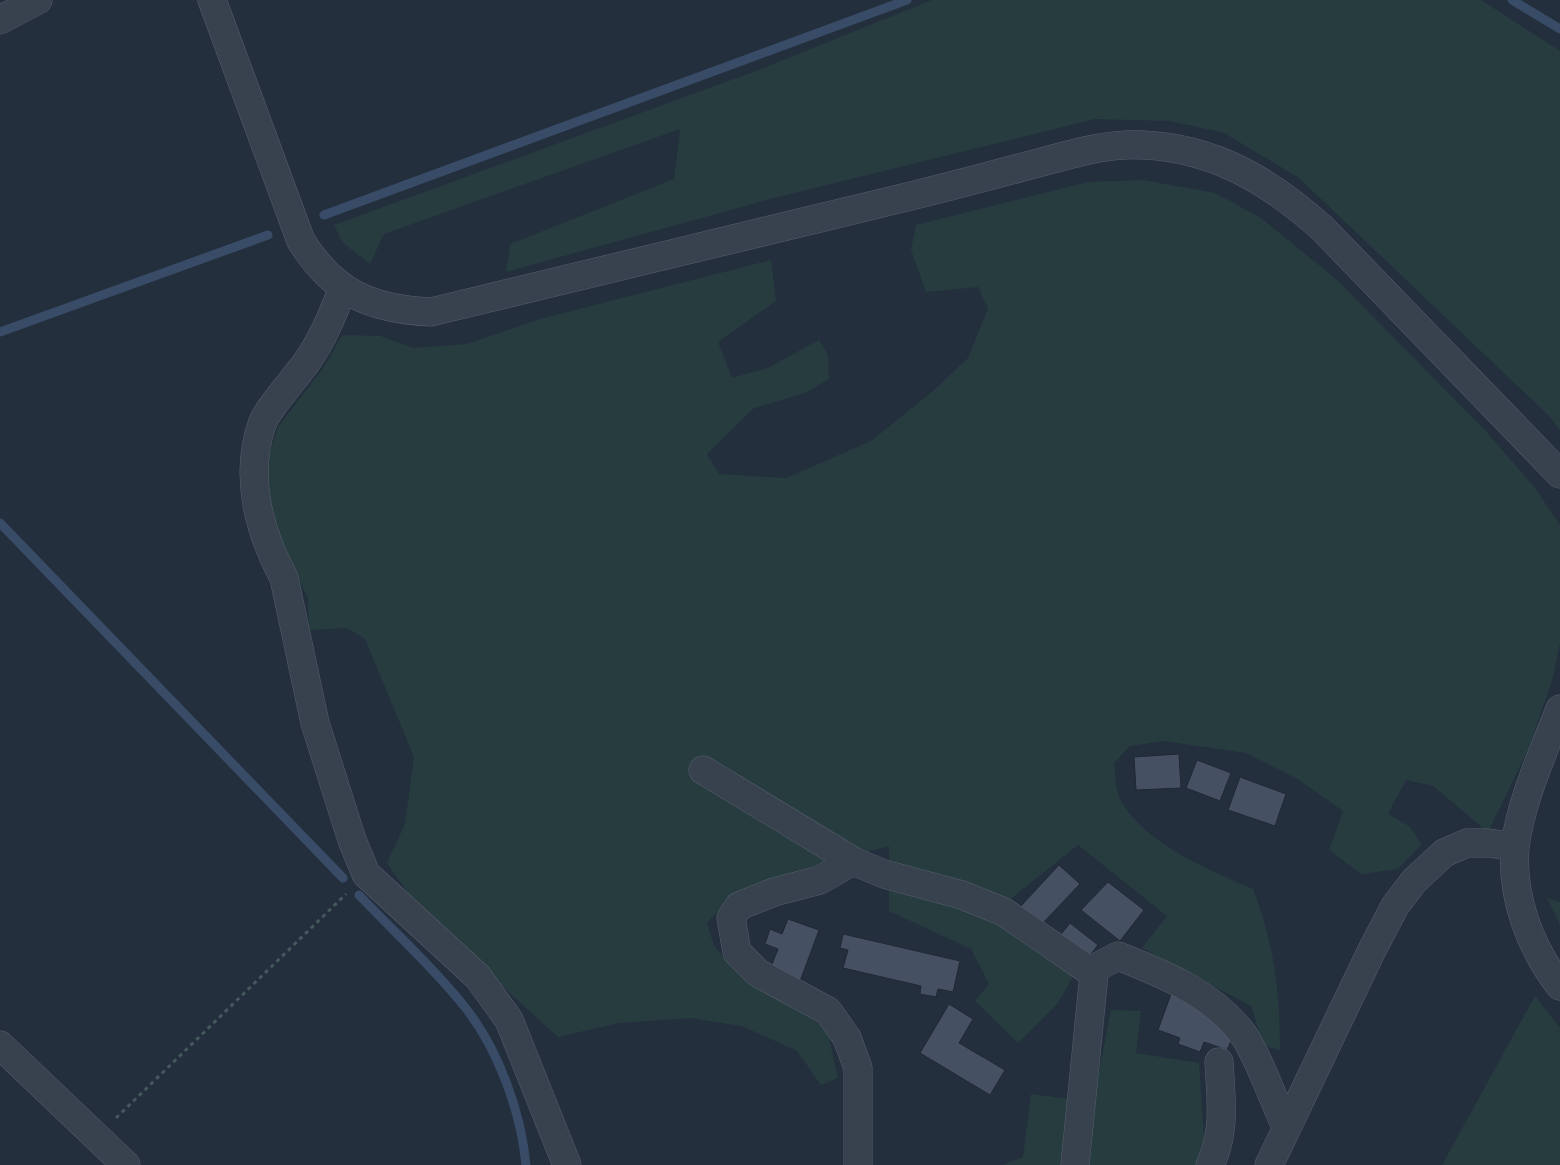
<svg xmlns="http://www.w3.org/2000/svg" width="1560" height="1165" font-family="'Fira Sans',sans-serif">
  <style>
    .green { fill: #263c3f }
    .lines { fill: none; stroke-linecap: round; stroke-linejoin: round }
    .stream { stroke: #394c67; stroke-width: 9 }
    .building { fill: #455162; stroke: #1f2835 }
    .minor-casing { stroke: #565f6c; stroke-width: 29 }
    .path { stroke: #44595c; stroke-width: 3; stroke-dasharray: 4 4; stroke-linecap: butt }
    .minor { stroke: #38414e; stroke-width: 28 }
  </style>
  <rect width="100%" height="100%" fill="#242f3e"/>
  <path class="green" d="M932 0H1481L1560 51V430L1549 416 1299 178 1224 133 1170 121 1095 119 774 198 506 272 510 244 674 179 680 129 384 234 370 264 343 243 334 225 753 72Z
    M1143 180 1215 193 1261 218 1336 279 1484 429 1535 488 1560 525V643L1552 681 1528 750 1488 832 1433 786 1406 780 1388 814 1409 826 1422 844 1398 869 1361 874 1329 850 1343 811 1296 778 1246 753 1164 741 1130 746 1114 763C1116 774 1115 791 1121 800 1143 843 1211 871 1253 889 1274 943 1280 992 1280 1050L1264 1046 1251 1006 1142 948 1167 916 1078 845 1013 897 995 923 1075 973 1058 1003 1018 1043 975 1001 989 984 971 949 889 911V846L804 869 731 898 707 923 714 946 746 982 799 1008 827 1030 838 1078 821 1085 797 1051 742 1026 690 1018 619 1023 558 1037 421 912 387 863 405 824 414 757 365 639 347 628 309 630 308 598 278 540 266 497 267 462 278 427 324 367 342 335 381 336 413 348 467 344 540 319 771 260 776 301 718 342 732 378 768 368 819 340 828 355 829 379 805 393 754 408 707 454 719 474 786 478 871 441 933 391 968 358 988 309 978 287 926 292 911 250 916 225 1088 182Z
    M1547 898 1560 902V925Z
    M1535 996 1560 1028V1165H1442Z
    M1111 1010 1141 1011 1136 1053 1199 1063 1204 1138 1225 1165H1003L1023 1157 1031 1094 1093 1102Z"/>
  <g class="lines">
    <path class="stream" d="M1512 0 1560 29
      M324 215 907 0
      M0 332 268 235
      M0 523 343 878
      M359 895C394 932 433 967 464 1006 498 1048 521 1112 526 1165"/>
  </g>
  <path class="building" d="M1179 754 1181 788 1136 790 1134 757Z
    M1197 760 1231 773 1220 801 1186 788Z
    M1240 777 1286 794 1275 826 1228 810Z
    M1059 865 1080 884 1040 926 1020 907Z
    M1108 882 1144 910 1120 941 1081 910Z
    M788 919 819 930 799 984 769 972 778 949 765 944 770 929 782 934Z
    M1070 923 1098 945 1087 959 1059 937Z
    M843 934 960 961 953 992 938 989 936 997 920 994 921 986 843 968 848 950 840 948Z
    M1171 994 1205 1006 1231 1041 1227 1050 1204 1042 1200 1052 1178 1044 1180 1038 1158 1030Z
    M949 1004 973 1019 959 1043 1005 1070 990 1095 920 1053Z"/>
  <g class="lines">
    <g class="minor-casing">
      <path id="minor" d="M212 0 301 241C334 293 370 309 431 312 592 272 754 235 915 195 956 185 997 174 1038 163 1073 154 1106 143 1143 145 1215 148 1271 182 1323 229L1560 474
        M0 20 38 0
        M343 288C333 313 324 337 308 360 298 375 267 409 262 424 244 476 259 532 284 578L315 723 352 840 366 874 478 977 509 1020 567 1165
        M1560 709C1544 750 1520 803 1515 847 1511 897 1530 947 1560 986
        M703 770 853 861 884 874 962 895 1004 912 1094 974
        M853 861 820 880 774 892 739 906 731 918 737 952 758 973 828 1011 847 1038 858 1068V1165
        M0 1045 126 1165
        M1075 1165 1094 974 1097 967 1118 956C1164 974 1216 995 1245 1037 1261 1063 1273 1099 1286 1127
        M1210 1165C1226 1132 1221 1098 1219 1062
        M1269 1165 1371 952 1395 906 1414 881 1444 853 1467 843H1489L1515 847"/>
    </g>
    <path class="path" d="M116 1118 346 894"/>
    <use href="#minor" class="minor"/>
  </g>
</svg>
